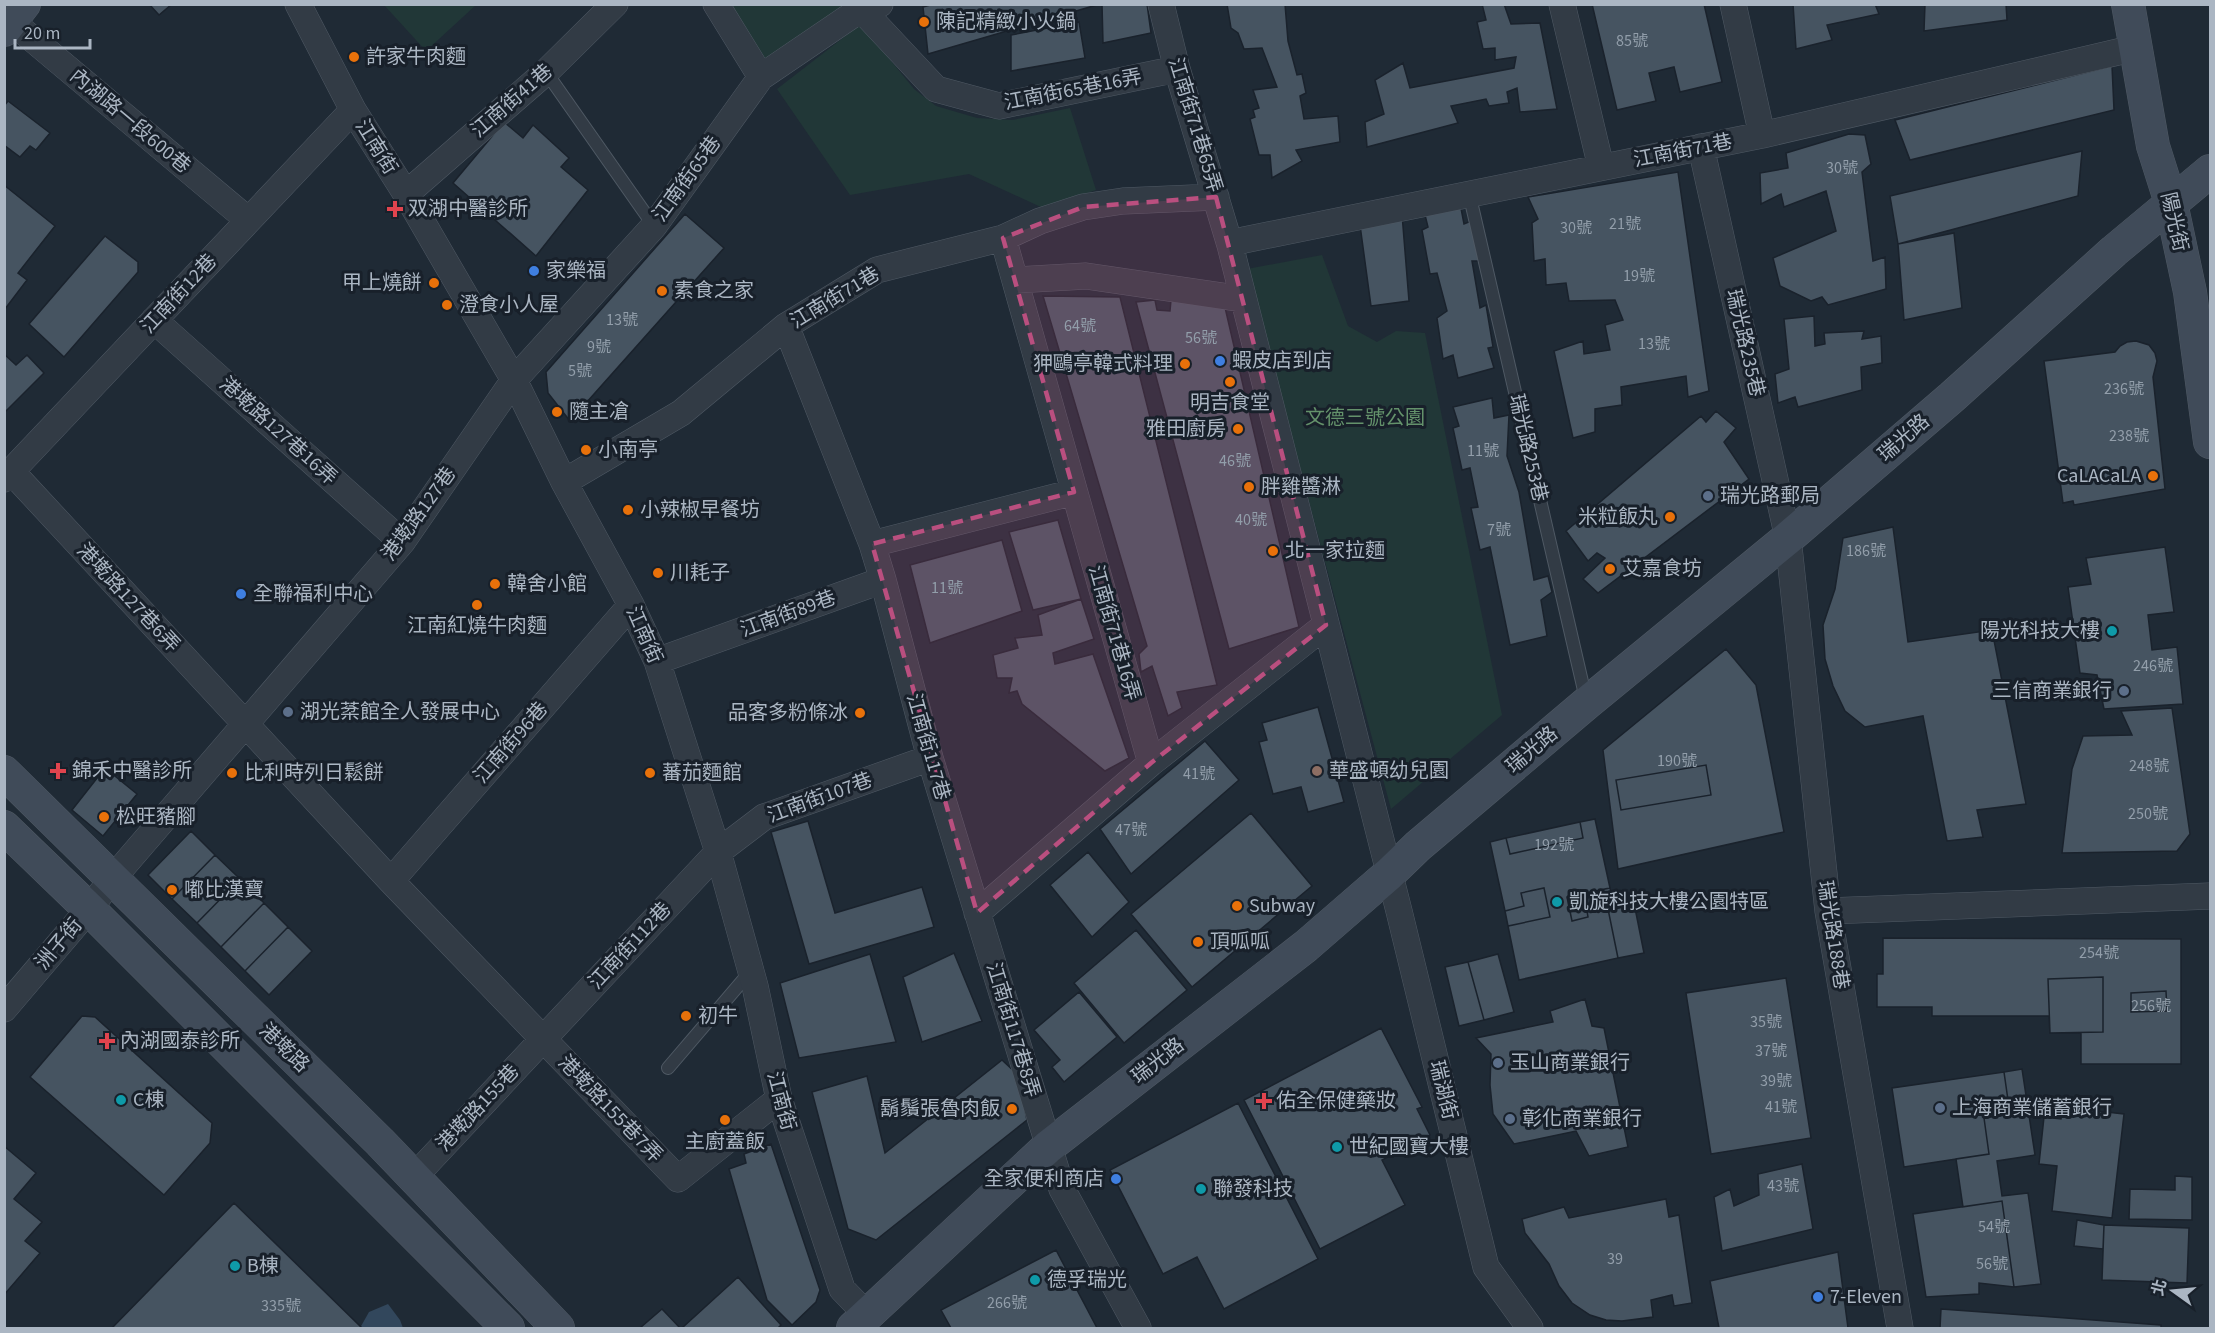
<svg xmlns="http://www.w3.org/2000/svg" width="2215" height="1333" font-family="'Source Sans 3','Noto Sans TC',sans-serif">
  <style>
    .green { fill: #213737 }
    .water { fill: #32475c }
    .building { fill: #465461; stroke: #1a222c; stroke-width: 1.5 }
    .lines { fill: none; stroke-linecap: round; stroke-linejoin: round }
    .lane-casing { stroke: #4f5964; stroke-width: 14 }
    .street-casing { stroke: #4f5964; stroke-width: 27 }
    .secondary-casing { stroke: #4f5964; stroke-width: 34 }
    .lane { stroke: #323b45; stroke-width: 12 }
    .street { stroke: #323b45; stroke-width: 26 }
    .secondary { stroke: #404b59; stroke-width: 33 }
    .marked { fill: #ba4f7f; fill-opacity: 0.2; stroke: #ba4f7f; stroke-width: 4.5; stroke-dasharray: 12 8; stroke-linejoin: round }
    .food-dot { fill: #e8710a; stroke: #18202a; stroke-width: 2 }
    .health-dot { fill: #e0444e; stroke: #18202a; stroke-width: 2 }
    .shop-dot { fill: #3f7fe0; stroke: #18202a; stroke-width: 2 }
    .service-dot { fill: #5c6f8a; stroke: #18202a; stroke-width: 2 }
    .culture-dot { fill: #0f9aa8; stroke: #18202a; stroke-width: 2 }
    .education-dot { fill: #8d6e63; stroke: #18202a; stroke-width: 2 }
    .labels { text-anchor: middle; dominant-baseline: central; stroke-width: 6; stroke-linejoin: round; paint-order: stroke }
    .number-label { font-size: 16px; fill: #929eaa }
    .poi-label { font-size: 20px; fill: #abb6c3; stroke: #18202a; text-anchor: start }
    .street-label { font-size: 20px; fill: #abb6c3; stroke: #18202a }
    .park-label { font-size: 20px; fill: #64926b; stroke: #18202a }
  </style>
  <rect width="100%" height="100%" fill="#1f2a35"/>
  <path class="green" d="M859 4 762 60 726 5Z
    M384 5H476L426 51Z
    M861 24 914 89 936 106 977 118 1013 120 1070 108 1096 190 1043 208 969 174 850 195 777 89Z
    M1322 255 1348 326 1377 342 1396 331 1425 333 1502 715 1391 809 1247 269Z"/>
  <path class="water" d="M388 1304 400 1320 403 1328H360L369 1312Z"/>
  <path class="building" d="M149 4H172L159 15Z
    M934 4H1100L928 54 923 7Z
    M1102 4H1147L1151 33 1103 43Z
    M1227 4H1285L1288 41 1297 75 1302 74 1306 93 1300 96 1304 119 1338 116 1340 142 1296 150 1302 161 1272 178 1270 155H1259L1250 119 1255 117 1253 110 1259 108 1253 90 1277 87 1262 48 1244 49 1238 33 1231 28Z
    M1482 4H1504L1511 24 1540 23 1557 109 1520 112 1517 88 1507 92 1509 103 1489 106 1486 99 1451 106 1458 123 1367 147 1365 122 1384 114 1375 80 1403 63 1410 88 1514 68 1516 57 1495 60V48L1483 49 1477 22 1486 20Z
    M1592 4H1704L1722 82 1680 92 1674 67 1649 73 1656 101 1617 110Z
    M1793 4H1875L1879 14 1827 25 1832 40 1796 49Z
    M1925 4H2006L2007 20 1924 31Z
    M1079 22 1085 58 1011 71V35Z
    M2112 66 2114 110 1910 160 1895 120Z
    M8 101 50 133 36 150 30 146 20 157 4 145V106Z
    M504 122 523 138 533 125 569 158 561 167 588 190 536 256 453 183Z
    M1849 134 1865 135 1871 164 1862 172 1873 261 1885 257 1886 289 1828 305 1822 297 1811 301 1780 286 1773 258 1836 231 1826 191 1784 207 1781 194 1761 204 1760 173 1788 168 1786 153Z
    M2082 151 2078 196 1898 244 1890 196Z
    M1678 172 1709 391 1688 397 1686 376 1621 387 1622 405 1595 409V432L1573 438 1554 351 1583 341 1584 354 1610 350 1605 325 1623 320 1615 300 1569 301 1566 283 1546 285 1545 259 1534 261 1532 223 1538 219 1528 197Z
    M4 185 55 226 18 273 27 280 5 309Z
    M1460 203 1464 224 1471 221 1479 261H1472L1480 308 1486 305 1493 347 1488 348 1494 368 1458 378 1453 355 1443 359 1437 318 1447 311 1437 273 1430 274 1422 230 1428 227 1423 207Z
    M685 214 724 248 570 421 548 393 546 372Z
    M1402 214 1409 301 1371 306 1360 225Z
    M1954 233 1962 308 1904 320 1898 244Z
    M105 236 138 262V272L64 357 29 324Z
    M1043 296 1120 297 1217 685 1177 692 1182 708 1168 716 1152 666 1141 672 1139 654 1147 646Z
    M1155 300 1157 310 1170 311 1171 300 1224 303 1299 627 1229 649 1136 302Z
    M1814 316 1815 346 1825 344 1824 333 1864 331 1862 339 1881 336 1882 363 1861 367 1862 390 1798 407 1795 397 1778 403 1775 374 1789 369 1784 319Z
    M2136 341 2149 345 2155 353 2157 361 2153 377 2165 489 2074 505 2073 501 2063 503 2044 361 2115 352 2120 346 2127 342Z
    M4 354 16 365 27 355 44 373 4 413Z
    M1492 398 1494 418 1509 415 1507 456 1519 492 1534 580 1548 576 1552 592 1541 600 1547 636 1510 645 1490 547 1480 550 1471 508 1478 507 1470 468 1462 470 1453 428 1459 426 1453 407Z
    M1716 411 1736 428 1724 442 1749 479 1598 593 1583 579 1605 558 1597 553 1588 561 1566 531 1701 416 1706 422Z
    M1058 520 1081 599 1033 610 1009 532Z
    M1893 527 1908 642 1992 630 2026 804 1977 810 1983 837 1947 841 1923 716 1865 727 1845 711 1833 686 1825 659 1823 625 1835 589 1843 538Z
    M1002 540 1022 611 930 643 910 565Z
    M2165 547 2174 612 2148 615 2152 650 2177 647 2183 704 2104 709 2097 675 2080 673 2068 587 2091 584 2086 558Z
    M1081 599 1094 639 1053 653 1055 664 1093 654 1129 758 1105 771 1022 704 1017 691 1009 693 1012 678H997L993 655 1018 648 1015 638 1042 635 1038 615Z
    M1726 649 1756 685 1784 832 1618 869 1603 750Z
    M1318 707 1344 802 1308 812 1301 787 1273 794 1259 742 1267 740 1262 723Z
    M2172 708 2190 834 2177 851 2062 853 2072 769 2083 736 2132 735 2121 711Z
    M1205 741 1239 780 1131 874 1100 829Z
    M1706 765 1711 795 1621 810 1616 780Z
    M105 768 137 794 103 836 72 810Z
    M1251 813 1312 886 1192 987 1131 914Z
    M1595 819 1610 888 1567 897 1572 921 1588 917 1587 911 1608 909 1618 958 1519 980 1508 926 1550 917 1544 888 1521 893 1524 906 1505 911 1490 842 1506 838 1510 854 1583 838 1580 822Z
    M808 821 835 913 922 887 934 927 809 964 771 832Z
    M1580 822 1583 838 1510 854 1506 838Z
    M191 831 215 855 172 899 148 875Z
    M1088 852 1129 902 1092 937 1050 885Z
    M215 855 240 879 197 923 172 899Z
    M240 879 264 903 221 947 197 923Z
    M1544 888 1550 917 1508 926 1505 911 1524 906 1521 893Z
    M1610 888 1614 906 1587 911 1588 917 1572 921 1567 897Z
    M264 903 288 927 245 971 221 947Z
    M1634 903 1644 953 1618 958 1608 909Z
    M288 927 312 951 269 995 245 971Z
    M1136 930 1187 990 1124 1043 1074 983Z
    M1883 938 2181 939V1064H2081V1033H2050L2049 1016H1932V1007H1877V974H1883Z
    M954 953 982 1021 922 1042 903 977Z
    M870 954 896 1042 799 1058 780 983Z
    M1498 954 1514 1012 1484 1020 1468 962Z
    M1468 962 1484 1020 1459 1026 1445 967Z
    M2103 977V1032L2050 1033 2048 979Z
    M1786 978 1811 1138 1711 1154 1686 993Z
    M2166 991 2167 1011 2131 1012V993Z
    M1079 992 1117 1037 1064 1082 1052 1067 1060 1060 1034 1030Z
    M1585 999 1592 1026 1604 1028 1628 1147 1589 1156 1576 1131 1514 1144 1493 1114 1490 1085 1491 1054 1476 1038 1553 1022 1550 1011Z
    M82 1016 95 1017 212 1123 210 1143 164 1195 30 1077Z
    M1381 1028 1422 1107 1417 1109 1430 1135 1382 1160 1405 1205 1320 1249 1244 1100Z
    M1002 1060 1018 1075 1027 1120 876 1240 848 1229 812 1092 867 1076 885 1153Z
    M2022 1069 2035 1155 1997 1161 2002 1196 2028 1193 2041 1284 2014 1287 2002 1201 1963 1207 1956 1159 1989 1154 1984 1118 2010 1114 2004 1072Z
    M2004 1072 2010 1114 1984 1118 1989 1154 1904 1167 1892 1088Z
    M1238 1103 1318 1259 1224 1309 1197 1257 1163 1274 1110 1170Z
    M2063 1107 2124 1114 2112 1218 2052 1211 2057 1166 2039 1164 2044 1117 2061 1119Z
    M771 1144 820 1290 816 1302 792 1325 767 1300 729 1169 746 1163 744 1154Z
    M4 1146 36 1173 14 1199 42 1222 25 1241 40 1253 4 1295Z
    M1802 1164 1813 1229 1722 1251 1714 1197 1730 1189 1734 1206 1759 1195 1758 1174Z
    M2175 1176 2192 1177V1220L2129 1219 2130 1189 2175 1190Z
    M1666 1199 1669 1217 1679 1215 1692 1303 1674 1306 1672 1295 1651 1300 1653 1317 1622 1321 1606 1320 1590 1315 1572 1303 1559 1286 1549 1264 1525 1233 1522 1219 1564 1207 1569 1218Z
    M2002 1201 2014 1287 1979 1283V1294L1926 1297 1913 1214Z
    M234 1203 362 1328H112Z
    M2077 1220 2104 1225 2103 1249 2074 1246Z
    M2104 1225 2189 1228 2187 1283 2102 1280Z
    M1056 1250 1097 1328H951L941 1310Z
    M1838 1252 1848 1328H1719L1710 1281Z
    M738 1277 781 1325 778 1328H682Z
    M662 1309 680 1328H640Z
    M1941 1309 2161 1325V1328H1940Z"/>
  <g class="lines">
    <g class="lane-casing">
      <path id="lane" d="M546 72 654 226
        M1469 193 1586 699
        M668 1068 750 972"/>
    </g>
    <g class="street-casing">
      <path id="street" d="M298 4 353 110 406 194 514 380 564 482 631 605 657 661 718 852 755 986 779 1099 842 1289 867 1315
        M716 4 761 77
        M859 4 861 9 936 89 999 106 1177 69
        M1161 4 1177 69 1230 245 1399 911 1486 1267 1530 1328
        M1562 4 1601 167
        M1733 4 1762 135
        M11 21 248 220
        M1701 147 1788 538 1828 911 1900 1328
        M406 194 546 72 615 4
        M1003 238 1151 763
        M1230 245 1244 240 1762 135 2135 48
        M1015 280 1086 276 1243 299
        M154 320 402 542
        M11 471 391 881 678 1179 779 1099
        M4 479 353 110
        M564 482 681 413 786 326 877 270 1003 238 1040 221 1083 207 1123 201 1216 197
        M872 544 1074 492
        M883 580 930 758 1062 1189 1138 1328
        M657 661 883 580 872 544 786 326
        M391 881 631 605
        M1828 911 2210 896
        M977 913 1151 763 1326 625
        M4 1009 89 909 113 878 402 542 514 380 654 226 761 77 861 9 880 4
        M414 1177 718 852 764 817 930 758"/>
    </g>
    <g class="secondary-casing">
      <path id="secondary" d="M2128 4 2153 146 2171 203 2190 292 2210 442
        M4 30 24 4
        M4 772 380 1142 558 1328
        M4 827 89 909 508 1328
        M853 1328 1048 1147 1306 946 1389 874 1418 846 1587 703 1788 538 1952 397 2114 251 2210 171"/>
    </g>
    <use href="#lane" class="lane"/>
    <use href="#street" class="street"/>
    <use href="#secondary" class="secondary"/>
  </g>
  <path class="marked" d="M1216 197 1326 625 1151 763 977 913 872 544 1074 492 1003 238 1083 207Z"/>
  <g class="food-dot">
    <circle cx="924" cy="22" r="6"/>
    <circle cx="354" cy="57" r="6"/>
    <circle cx="434" cy="283" r="6"/>
    <circle cx="662" cy="291" r="6"/>
    <circle cx="447" cy="305" r="6"/>
    <circle cx="1185" cy="364" r="6"/>
    <circle cx="1230" cy="382" r="6"/>
    <circle cx="557" cy="412" r="6"/>
    <circle cx="1238" cy="429" r="6"/>
    <circle cx="586" cy="450" r="6"/>
    <circle cx="2153" cy="476" r="6"/>
    <circle cx="1249" cy="487" r="6"/>
    <circle cx="628" cy="510" r="6"/>
    <circle cx="1670" cy="517" r="6"/>
    <circle cx="1273" cy="551" r="6"/>
    <circle cx="1610" cy="569" r="6"/>
    <circle cx="658" cy="573" r="6"/>
    <circle cx="495" cy="584" r="6"/>
    <circle cx="477" cy="605" r="6"/>
    <circle cx="860" cy="713" r="6"/>
    <circle cx="232" cy="773" r="6"/>
    <circle cx="650" cy="773" r="6"/>
    <circle cx="104" cy="817" r="6"/>
    <circle cx="172" cy="890" r="6"/>
    <circle cx="1237" cy="906" r="6"/>
    <circle cx="1198" cy="942" r="6"/>
    <circle cx="686" cy="1016" r="6"/>
    <circle cx="1012" cy="1109" r="6"/>
    <circle cx="725" cy="1120" r="6"/>
  </g>
  <g class="health-dot">
    <path d="M392 200h6v6h6v6h-6v6h-6v-6h-6v-6h6z"/>
    <path d="M55 762h6v6h6v6h-6v6h-6v-6h-6v-6h6z"/>
    <path d="M104 1032h6v6h6v6h-6v6h-6v-6h-6v-6h6z"/>
    <path d="M1261 1092h6v6h6v6h-6v6h-6v-6h-6v-6h6z"/>
  </g>
  <g class="shop-dot">
    <circle cx="534" cy="271" r="6"/>
    <circle cx="1220" cy="361" r="6"/>
    <circle cx="241" cy="594" r="6"/>
    <circle cx="1116" cy="1179" r="6"/>
    <circle cx="1818" cy="1297" r="6"/>
  </g>
  <g class="service-dot">
    <circle cx="1708" cy="496" r="6"/>
    <circle cx="2124" cy="691" r="6"/>
    <circle cx="288" cy="712" r="6"/>
    <circle cx="1498" cy="1063" r="6"/>
    <circle cx="1940" cy="1108" r="6"/>
    <circle cx="1510" cy="1119" r="6"/>
  </g>
  <g class="culture-dot">
    <circle cx="2112" cy="631" r="6"/>
    <circle cx="1557" cy="902" r="6"/>
    <circle cx="121" cy="1100" r="6"/>
    <circle cx="1337" cy="1147" r="6"/>
    <circle cx="1201" cy="1189" r="6"/>
    <circle cx="235" cy="1266" r="6"/>
    <circle cx="1035" cy="1280" r="6"/>
  </g>
  <circle class="education-dot" cx="1317" cy="771" r="6"/>
  <g class="labels">
    <g class="number-label">
      <text x="1632" y="41">85號</text>
      <text x="1842" y="168">30號</text>
      <text x="1625" y="224">21號</text>
      <text x="1576" y="228">30號</text>
      <text x="1639" y="276">19號</text>
      <text x="622" y="320">13號</text>
      <text x="1080" y="326">64號</text>
      <text x="1201" y="338">56號</text>
      <text x="1654" y="344">13號</text>
      <text x="599" y="347">9號</text>
      <text x="580" y="371">5號</text>
      <text x="2124" y="389">236號</text>
      <text x="2129" y="436">238號</text>
      <text x="1483" y="451">11號</text>
      <text x="1235" y="461">46號</text>
      <text x="1251" y="520">40號</text>
      <text x="1499" y="530">7號</text>
      <text x="1866" y="551">186號</text>
      <text x="947" y="588">11號</text>
      <text x="2153" y="666">246號</text>
      <text x="1677" y="761">190號</text>
      <text x="2149" y="766">248號</text>
      <text x="1199" y="774">41號</text>
      <text x="2148" y="814">250號</text>
      <text x="1131" y="830">47號</text>
      <text x="1554" y="845">192號</text>
      <text x="2099" y="953">254號</text>
      <text x="2151" y="1006">256號</text>
      <text x="1766" y="1022">35號</text>
      <text x="1771" y="1051">37號</text>
      <text x="1776" y="1081">39號</text>
      <text x="1781" y="1107">41號</text>
      <text x="1783" y="1186">43號</text>
      <text x="1994" y="1227">54號</text>
      <text x="1615" y="1259">39</text>
      <text x="1992" y="1264">56號</text>
      <text x="1007" y="1303">266號</text>
      <text x="281" y="1306">335號</text>
    </g>
    <g class="poi-label">
      <text x="936" y="22">陳記精緻小火鍋</text>
      <text x="366" y="57">許家牛肉麵</text>
      <text x="408" y="209">双湖中醫診所</text>
      <text x="546" y="271">家樂福</text>
      <text x="422" y="283" text-anchor="end">甲上燒餅</text>
      <text x="674" y="291">素食之家</text>
      <text x="459" y="305">澄食小人屋</text>
      <text x="1232" y="361">蝦皮店到店</text>
      <text x="1173" y="364" text-anchor="end">狎鷗亭韓式料理</text>
      <text x="1230" y="403" text-anchor="middle">明吉食堂</text>
      <text x="569" y="412">隨主凔</text>
      <text x="1226" y="429" text-anchor="end">雅田廚房</text>
      <text x="598" y="450">小南亭</text>
      <text x="2141" y="476" text-anchor="end">CaLACaLA</text>
      <text x="1261" y="487">胖雞醬淋</text>
      <text x="1720" y="496">瑞光路郵局</text>
      <text x="640" y="510">小辣椒早餐坊</text>
      <text x="1658" y="517" text-anchor="end">米粒飯丸</text>
      <text x="1285" y="551">北一家拉麵</text>
      <text x="1622" y="569">艾嘉食坊</text>
      <text x="670" y="573">川耗子</text>
      <text x="507" y="584">韓舍小館</text>
      <text x="253" y="594">全聯福利中心</text>
      <text x="477" y="626" text-anchor="middle">江南紅燒牛肉麵</text>
      <text x="2100" y="631" text-anchor="end">陽光科技大樓</text>
      <text x="2112" y="691" text-anchor="end">三信商業銀行</text>
      <text x="300" y="712">湖光棻館全人發展中心</text>
      <text x="848" y="713" text-anchor="end">品客多粉條冰</text>
      <text x="72" y="771">錦禾中醫診所</text>
      <text x="1329" y="771">華盛頓幼兒園</text>
      <text x="244" y="773">比利時列日鬆餅</text>
      <text x="662" y="773">蕃茄麵館</text>
      <text x="116" y="817">松旺豬腳</text>
      <text x="184" y="890">嘟比漢寶</text>
      <text x="1569" y="902">凱旋科技大樓公園特區</text>
      <text x="1249" y="906">Subway</text>
      <text x="1210" y="942">頂呱呱</text>
      <text x="698" y="1016">初牛</text>
      <text x="120" y="1041">內湖國泰診所</text>
      <text x="1510" y="1063">玉山商業銀行</text>
      <text x="133" y="1100">C棟</text>
      <text x="1276" y="1101">佑全保健藥妝</text>
      <text x="1952" y="1108">上海商業儲蓄銀行</text>
      <text x="1000" y="1109" text-anchor="end">鬍鬚張魯肉飯</text>
      <text x="1522" y="1119">彰化商業銀行</text>
      <text x="725" y="1142" text-anchor="middle">主廚蓋飯</text>
      <text x="1349" y="1147">世紀國寶大樓</text>
      <text x="1104" y="1179" text-anchor="end">全家便利商店</text>
      <text x="1213" y="1189">聯發科技</text>
      <text x="247" y="1266">B棟</text>
      <text x="1047" y="1280">德孚瑞光</text>
      <text x="1830" y="1297">7-Eleven</text>
    </g>
    <g class="street-label">
      <text transform="translate(1073 90) rotate(-11)">江南街65巷16弄</text>
      <text transform="translate(512 101) rotate(-41)">江南街41巷</text>
      <text transform="translate(130 121) rotate(40)">內湖路一段600巷</text>
      <text transform="translate(1195 125) rotate(73)">江南街71巷65弄</text>
      <text transform="translate(376 147) rotate(58)">江南街</text>
      <text transform="translate(1683 151) rotate(-11)">江南街71巷</text>
      <text transform="translate(687 179) rotate(-54)">江南街65巷</text>
      <text transform="translate(2174 222) rotate(77)">陽光街</text>
      <text transform="translate(179 294) rotate(-47)">江南街12巷</text>
      <text transform="translate(835 298) rotate(-31)">江南街71巷</text>
      <text transform="translate(1745 343) rotate(77)">瑞光路235巷</text>
      <text transform="translate(278 431) rotate(42)">港墘路127巷16弄</text>
      <text transform="translate(1904 438) rotate(-41)">瑞光路</text>
      <text transform="translate(1528 448) rotate(77)">瑞光路253巷</text>
      <text transform="translate(419 514) rotate(-54)">港墘路127巷</text>
      <text transform="translate(128 598) rotate(47)">港墘路127巷6弄</text>
      <text transform="translate(788 614) rotate(-20)">江南街89巷</text>
      <text transform="translate(1114 633) rotate(74)">江南街71巷16弄</text>
      <text transform="translate(644 635) rotate(66)">江南街</text>
      <text transform="translate(511 743) rotate(-49)">江南街96巷</text>
      <text transform="translate(928 747) rotate(74)">江南街117巷</text>
      <text transform="translate(1532 750) rotate(-40)">瑞光路</text>
      <text transform="translate(820 798) rotate(-20)">江南街107巷</text>
      <text transform="translate(1833 935) rotate(81)">瑞光路188巷</text>
      <text transform="translate(59 944) rotate(-50)">洲子街</text>
      <text transform="translate(630 946) rotate(-47)">江南街112巷</text>
      <text transform="translate(1013 1030) rotate(73)">江南街117巷8弄</text>
      <text transform="translate(284 1048) rotate(44)">港墘路</text>
      <text transform="translate(1158 1061) rotate(-38)">瑞光路</text>
      <text transform="translate(1443 1090) rotate(76)">瑞湖街</text>
      <text transform="translate(781 1101) rotate(75)">江南街</text>
      <text transform="translate(478 1108) rotate(-47)">港墘路155巷</text>
      <text transform="translate(610 1109) rotate(46)">港墘路155巷7弄</text>
    </g>
    <g class="park-label">
      <text x="1365" y="418">文德三號公園</text>
    </g>
  </g>
  <rect width="2215" height="1333" fill="none" stroke="#abb6c3" stroke-width="12"/>
  <g transform="translate(2173 1291) rotate(285)" stroke="#18202a" stroke-width="4.5" paint-order="stroke">
  <path d="M0-4.5L10 22L0 15L-10 22Z" fill="#abb6c3"/>
  <text y="-9" font-size="16" font-weight="bold" text-anchor="middle" fill="#abb6c3">北</text>
  </g>
  <path d="M15 39v9h75v-9" fill="none" stroke="#abb6c3" stroke-width="3"/>
  <text x="24" y="39" font-size="18" fill="#abb6c3" stroke="#18202a" stroke-width="4.5" paint-order="stroke">20 m</text>
</svg>
